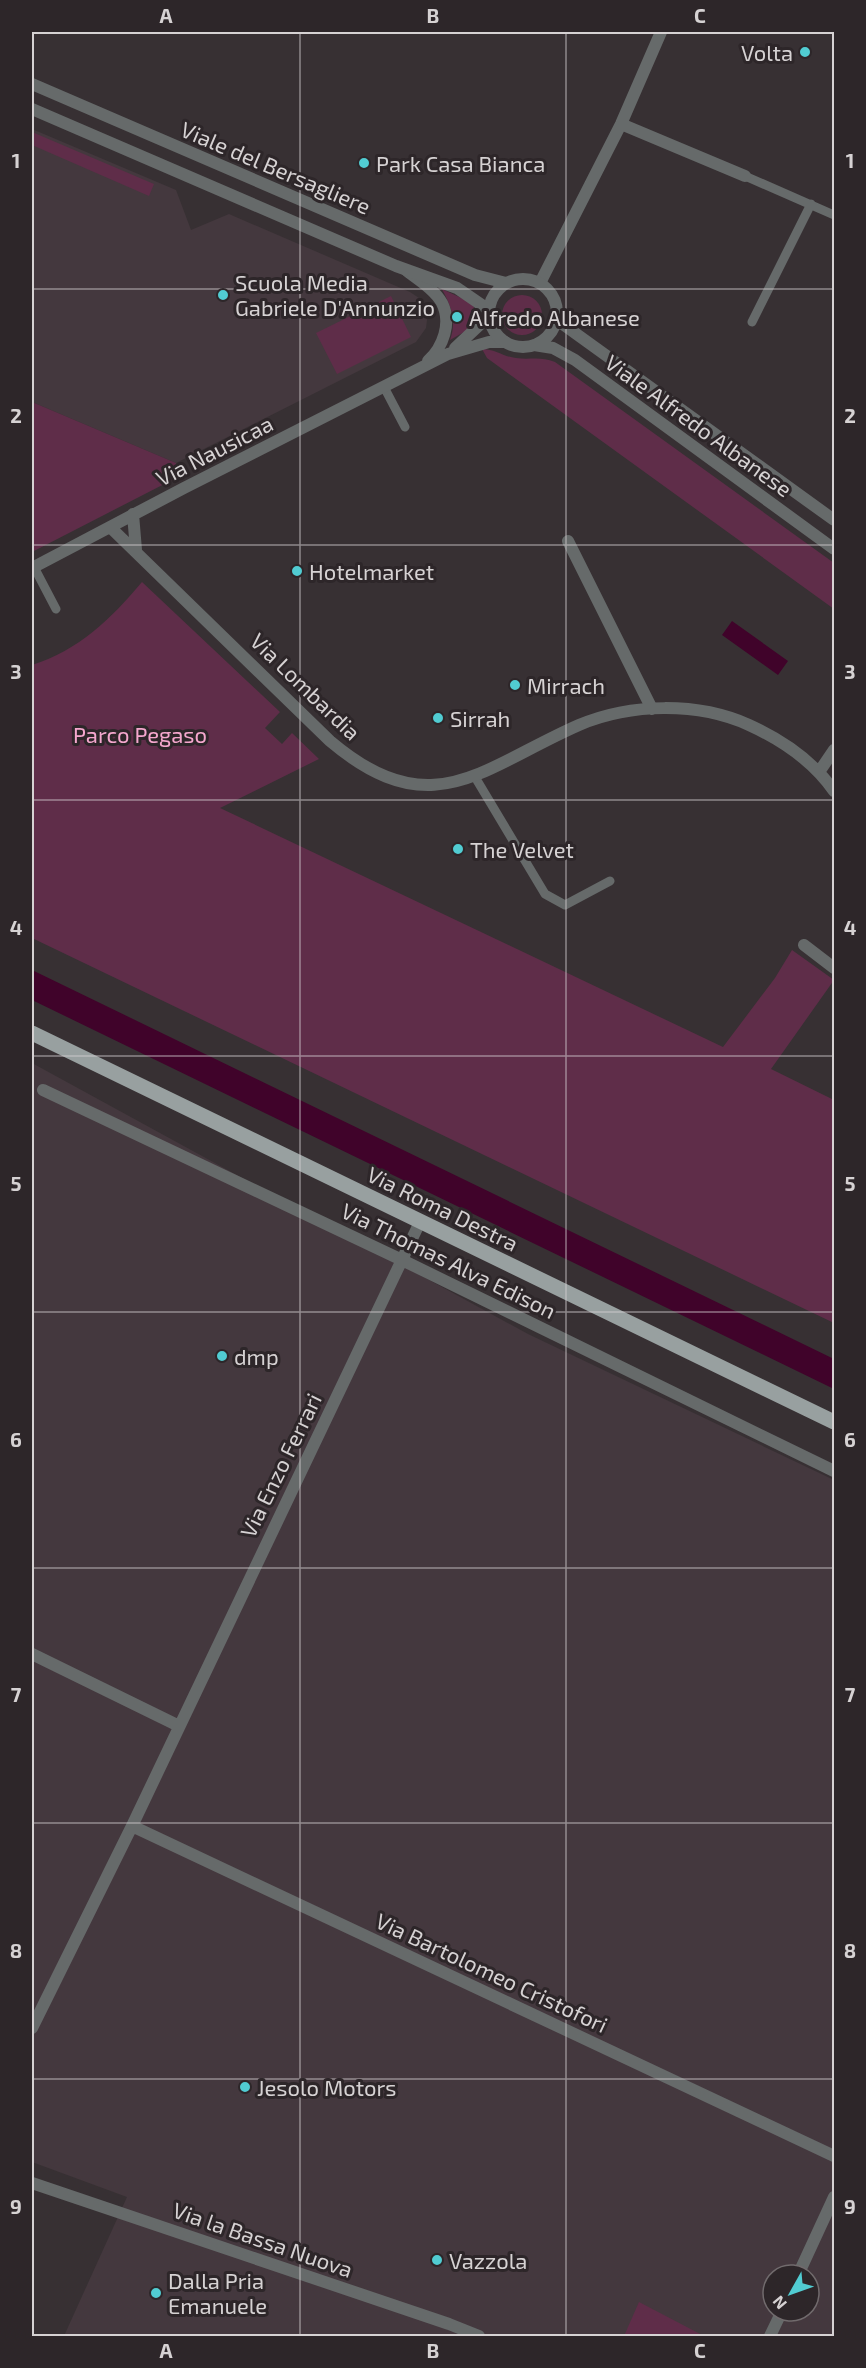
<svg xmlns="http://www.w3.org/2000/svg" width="866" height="2368" font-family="'Exo 2',sans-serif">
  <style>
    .built { fill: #44383e; fill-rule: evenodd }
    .green { fill: #5f2d49 }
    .water { fill: #40032a }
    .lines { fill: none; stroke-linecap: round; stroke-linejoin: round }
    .service { stroke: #666a6a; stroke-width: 9 }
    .minor { stroke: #666a6a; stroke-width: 12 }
    .tertiary { stroke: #666a6a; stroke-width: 12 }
    .primary { stroke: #98a0a0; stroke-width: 15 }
    .grid { fill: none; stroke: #d6d2d3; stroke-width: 1.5; stroke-opacity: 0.55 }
    .poi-dot { fill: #51ccd2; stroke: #2d2629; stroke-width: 2 }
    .labels { text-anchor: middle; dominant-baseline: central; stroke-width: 6; stroke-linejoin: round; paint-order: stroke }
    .poi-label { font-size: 22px; fill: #d6d2d3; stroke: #2d2629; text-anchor: start }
    .street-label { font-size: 22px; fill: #d6d2d3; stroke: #2d2629 }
    .park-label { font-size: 22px; fill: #f5a7ce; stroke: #2d2629 }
    .neatline { fill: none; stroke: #d6d2d3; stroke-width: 2 }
    .grid-label { font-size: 20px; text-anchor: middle; font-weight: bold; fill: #d6d2d3 }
  </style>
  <rect width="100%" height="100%" fill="#373033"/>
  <path class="built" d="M32 129 176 190 191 230 229 214 410 292 419 298 425 306 427 320 426 328 416 342 176 463 32 402Z
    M32 1063 528 1334 834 1480V2336H64L127 2197 32 2162ZM773 2275H809V2311H773Z"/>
  <path class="green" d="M32 132 154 184 149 196 32 145Z
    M442 289 472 303 477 315 471 328 450 340C457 321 451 306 442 289Z
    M502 315a20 20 0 1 1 40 0a20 20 0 1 1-40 0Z
    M391 296 411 337 337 374 316 333Z
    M482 349C495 349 504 357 516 358 530 360 541 356 555 362L834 563V609L487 358Z
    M32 402 176 463V478L32 552Z
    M142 582 280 712 265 728 282 744 292 733 319 759 220 808 723 1047 775 978 792 950 834 980 771 1069 834 1100V1323L32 938V665C79 650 111 619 142 582Z
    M639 2302 704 2336H624Z"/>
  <path class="water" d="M732 621 788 661 778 675 722 635Z
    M32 970 834 1359V1389L32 1000Z"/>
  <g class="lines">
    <path class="service" d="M745 176 834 215
      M752 322 811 204
      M384 387 405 427
      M34 567 56 609
      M475 777 545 894 565 905 610 881"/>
    <path class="minor" d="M621 124 745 176
      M407 271C419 280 435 290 442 303 452 323 443 347 428 361
      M540 283 621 124 661 32
      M455 348 489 316
      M133 514 136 550
      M110 527 330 741C432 827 481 768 579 725 631 703 698 702 749 725 782 740 813 761 834 791
      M568 541 652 709
      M32 568 184 488 448 354 489 342H505
      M819 772 834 750
      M804 945 834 968
      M43 1090 402 1260 834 1471
      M32 1654 179 1726
      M132 1826 834 2156
      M32 2028 132 1826 420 1222
      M32 2183 449 2324 479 2336
      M798 2275 834 2197
      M770 2336 782 2311"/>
    <path class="tertiary" d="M32 84 475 275 506 283
      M32 109 396 266 457 288 489 310
      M489 313a34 34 0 1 1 68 0a34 34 0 1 1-68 0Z
      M557 320 834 520
      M534 345 553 348 575 360 834 549"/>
    <path class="primary" d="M32 1033 834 1422"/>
  </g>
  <path class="grid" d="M300 32V2336M566 32V2336M32 289H834M32 545H834M32 800H834M32 1056H834M32 1312H834M32 1568H834M32 1823H834M32 2079H834"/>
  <g class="poi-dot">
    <circle cx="805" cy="52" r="6"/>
    <circle cx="364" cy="163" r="6"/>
    <circle cx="223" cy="295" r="6"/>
    <circle cx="457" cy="317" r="6"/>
    <circle cx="297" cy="571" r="6"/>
    <circle cx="515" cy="685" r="6"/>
    <circle cx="438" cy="718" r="6"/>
    <circle cx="458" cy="849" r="6"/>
    <circle cx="222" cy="1356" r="6"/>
    <circle cx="245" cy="2087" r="6"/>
    <circle cx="437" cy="2260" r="6"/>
    <circle cx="156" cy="2293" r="6"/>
  </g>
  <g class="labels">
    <g class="poi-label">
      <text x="793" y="52" text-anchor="end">Volta</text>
      <text x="376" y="163">Park Casa Bianca</text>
      <text x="235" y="282">Scuola Media<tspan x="235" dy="25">Gabriele D'Annunzio</tspan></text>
      <text x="469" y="317">Alfredo Albanese</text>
      <text x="309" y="571">Hotelmarket</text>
      <text x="527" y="685">Mirrach</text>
      <text x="450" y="718">Sirrah</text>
      <text x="470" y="849">The Velvet</text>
      <text x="234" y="1356">dmp</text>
      <text x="257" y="2087">Jesolo Motors</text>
      <text x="449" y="2260">Vazzola</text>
      <text x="168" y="2280">Dalla Pria<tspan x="168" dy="25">Emanuele</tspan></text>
    </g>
    <g class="street-label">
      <text transform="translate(276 167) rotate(23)">Viale del Bersagliere</text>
      <text transform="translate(699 425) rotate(36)">Viale Alfredo Albanese</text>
      <text transform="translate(214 450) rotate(-27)">Via Nausicaa</text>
      <text transform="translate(306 686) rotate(44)">Via Lombardia</text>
      <text transform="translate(443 1208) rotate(26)">Via Roma Destra</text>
      <text transform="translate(449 1260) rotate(26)">Via Thomas Alva Edison</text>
      <text transform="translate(280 1465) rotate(-64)">Via Enzo Ferrari</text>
      <text transform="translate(492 1972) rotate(25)">Via Bartolomeo Cristofori</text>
      <text transform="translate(263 2239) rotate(19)">Via la Bassa Nuova</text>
    </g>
    <g class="park-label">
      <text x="140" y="734">Parco Pegaso</text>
    </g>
  </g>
  <rect width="866" height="2368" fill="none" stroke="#2d2629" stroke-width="66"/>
  <g transform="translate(791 2293) rotate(230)"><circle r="28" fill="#2d2629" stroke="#716b6d" stroke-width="1.5"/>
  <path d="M0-4.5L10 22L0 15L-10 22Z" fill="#51ccd2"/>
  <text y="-9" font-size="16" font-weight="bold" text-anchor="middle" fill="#d6d2d3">N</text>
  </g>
  <rect x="33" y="33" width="800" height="2302" class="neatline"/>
  <g class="grid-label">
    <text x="166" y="23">A</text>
    <text x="433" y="23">B</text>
    <text x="700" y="23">C</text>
    <text x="16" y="168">1</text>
    <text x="850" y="168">1</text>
    <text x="16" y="423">2</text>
    <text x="850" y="423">2</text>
    <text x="16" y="679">3</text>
    <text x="850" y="679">3</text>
    <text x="16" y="935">4</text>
    <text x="850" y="935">4</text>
    <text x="16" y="1191">5</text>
    <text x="850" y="1191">5</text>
    <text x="16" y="1447">6</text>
    <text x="850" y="1447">6</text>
    <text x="16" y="1702">7</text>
    <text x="850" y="1702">7</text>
    <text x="16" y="1958">8</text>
    <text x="850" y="1958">8</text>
    <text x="16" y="2214">9</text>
    <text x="850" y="2214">9</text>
    <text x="166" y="2358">A</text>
    <text x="433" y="2358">B</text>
    <text x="700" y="2358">C</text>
  </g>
</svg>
